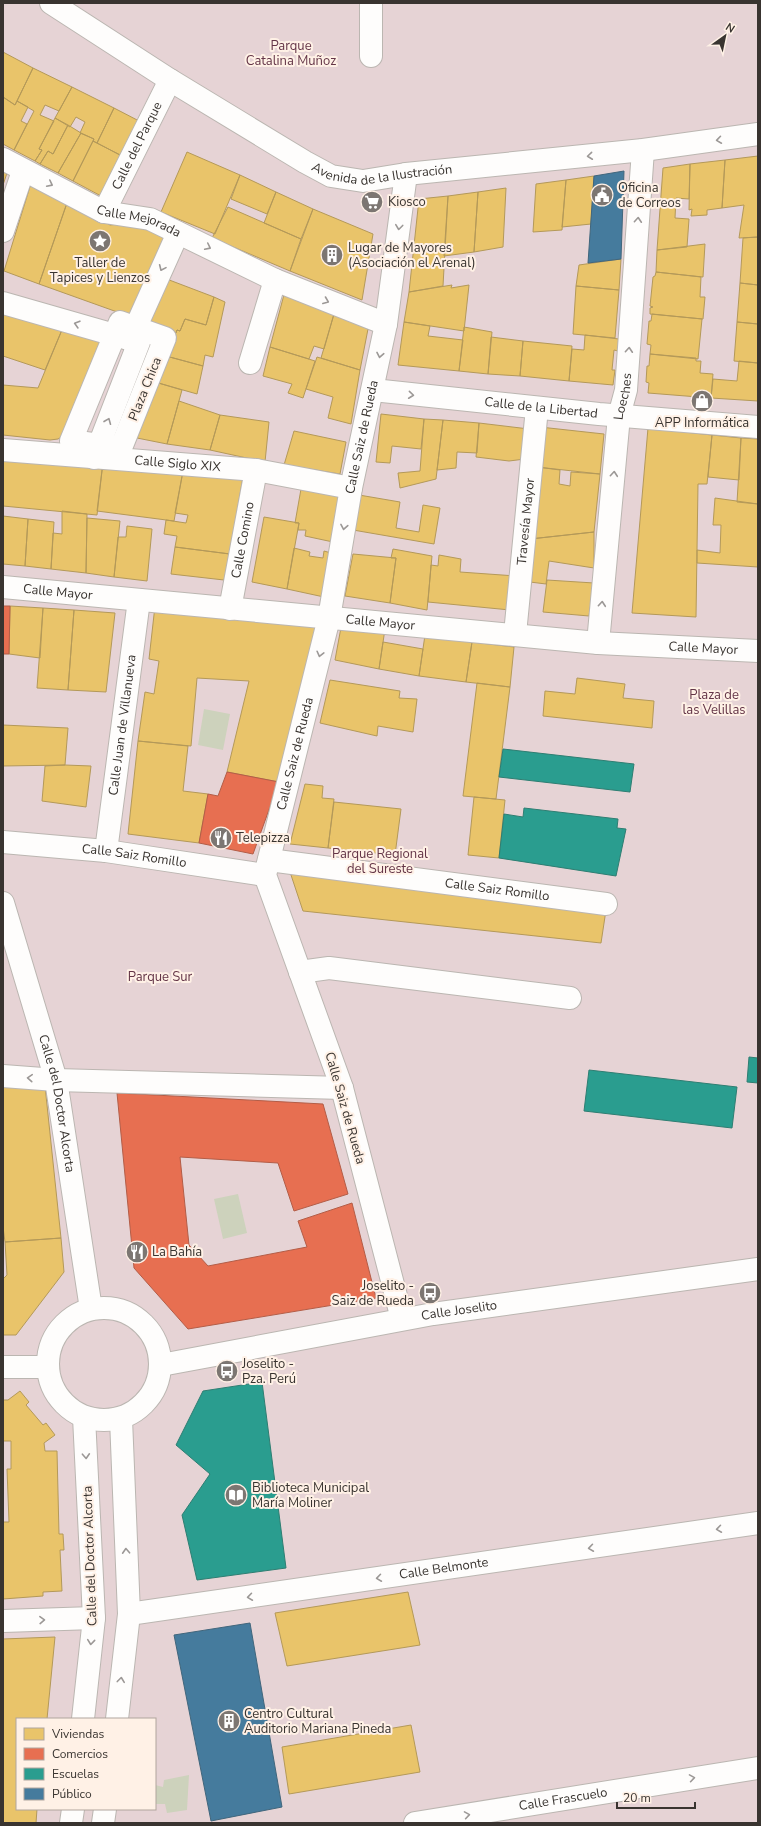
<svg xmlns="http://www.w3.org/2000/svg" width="761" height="1826" font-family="'Nunito Sans',sans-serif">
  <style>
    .green { fill: #e6d3d5; fill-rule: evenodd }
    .water { fill: #cdd2bc }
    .homes { fill: #e9c46a; stroke: #b49959 }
    .shops { fill: #e76f51; stroke: #b35d47 }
    .schools { fill: #2a9d8f; stroke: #2e7e72 }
    .public { fill: #457b9d; stroke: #41667c }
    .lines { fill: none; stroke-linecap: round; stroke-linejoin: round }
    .minor-casing { stroke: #bbb6b1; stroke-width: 24 }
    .minor { stroke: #fefdfc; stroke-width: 22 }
    .oneway { stroke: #9c9896 }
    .labels { text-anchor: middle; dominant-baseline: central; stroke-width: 4; stroke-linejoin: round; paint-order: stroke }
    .park-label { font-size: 13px; fill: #643547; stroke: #fff1e6 }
    .street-label { font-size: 13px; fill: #393430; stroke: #fff1e6 }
    .poi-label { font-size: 13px; fill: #393430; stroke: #fff1e6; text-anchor: start }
  </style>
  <rect width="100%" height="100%" fill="#f9f2ec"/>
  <path class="green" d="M3 3H758V1823H3ZM17 1719H155V1809H17Z"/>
  <path class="water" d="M204 709 230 714 223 750 198 745Z
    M238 1194 247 1233 223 1239 214 1199Z
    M189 1775 187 1810 167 1813 165 1804H155V1785L163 1787 164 1780Z"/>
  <path class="homes" d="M3 52 33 68 15 105 3 97Z
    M33 68 72 87 59 111 45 105 40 115 54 121 39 149 42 150 35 161 14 150 34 111 17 101Z
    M72 87 114 108 97 143 93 141 94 139 80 133 85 122 76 117 70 127 55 118Z
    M3 97 15 105 17 101 28 107 21 121 27 124 14 150 3 144Z
    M114 108 141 122 122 156 97 143Z
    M55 118 68 125 53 154 48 151 40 164 35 161 42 150 39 149Z
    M68 125 81 133 58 173 40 164 48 151 53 154Z
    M81 133 94 139 73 181 58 173Z
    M93 141 122 156 101 196 73 181Z
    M187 152 240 175 215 234 161 212Z
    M758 156V237L739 238 744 205 722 208 725 160Z
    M725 160 722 208 707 210V215L691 216 692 209 689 210 690 164Z
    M690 164 689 199 676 198 675 218 689 219 687 247 657 250 663 168Z
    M3 171 7 173 3 185Z
    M240 175 276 192 267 214 231 199Z
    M594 176 591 224 562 227 566 180Z
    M32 180 68 200 39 284 4 271Z
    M566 180 562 230 533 232 536 184Z
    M506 188 503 247 474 252 478 192Z
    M276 192 313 209 301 239 264 223Z
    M478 192 474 252 444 256 448 196Z
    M448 196 443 286 409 292 419 199Z
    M68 200 110 225 144 221 170 234 134 318 39 284Z
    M228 207 301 239 290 271 212 238Z
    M313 209 373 234 362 300 290 271Z
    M758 237V285L740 283 743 238Z
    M705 244 703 277 656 272 657 250Z
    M621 259 619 290 576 286 579 265Z
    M656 272 701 277 700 297H705L703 319 650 314V308L653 307 650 306 653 277 655 276Z
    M164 278 214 297 206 325 185 319 180 331 177 330 176 333 146 321Z
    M740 283 758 285V324L737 322Z
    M452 285 451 288 469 285 464 331 404 322 409 292Z
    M576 286 619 290 615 338 573 334Z
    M285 291 334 314 324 349 314 346 309 359 270 347Z
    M214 297 225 302 213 357 205 355 203 366 166 356 177 330 180 331 185 319 206 325Z
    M3 308 64 325 45 370 3 356Z
    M334 314 368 329 360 370 321 358Z
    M652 314 702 319 698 359 650 354 651 345 647 344 649 321H651Z
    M404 322 430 326 428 336 463 340 459 371 398 365Z
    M737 322 758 324V363L734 361Z
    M64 325 108 338 70 432 58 439 50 440 3 435V385L38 388Z
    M464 327 492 332 488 374 459 371Z
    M585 335 619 339 618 351 614 350 612 370H615L613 385 569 381 572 349 584 350Z
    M491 337 523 341 520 376 488 374Z
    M523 341 572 346 569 381 520 376Z
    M270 347 315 361 303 398 288 393 292 384 263 376Z
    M650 354 696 358V361H701L700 373 713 374 711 398 648 393 649 383 646 382 647 366H649Z
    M166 356 203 366 197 394 155 382Z
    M317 357 360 370 351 424 328 418 333 397 306 389Z
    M739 361 758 363V401L711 398 713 379 737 381Z
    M155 382 182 390 167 444 132 437Z
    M179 401 220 415 210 450 167 444Z
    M381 414 424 419 421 449 392 446 390 463 376 462Z
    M220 415 269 422 265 462 210 450Z
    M424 419 443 420 436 479 400 488 398 473 420 471Z
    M443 420 479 423 477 453 457 452 456 468 437 470Z
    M479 423 529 429 525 459 509 461 476 457Z
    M540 427 604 434 600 474 537 467Z
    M648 428 712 435 707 484H698L696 617 632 613Z
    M294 431 346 442 340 474 284 465Z
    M712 435 741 438 739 480 708 477Z
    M741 438 758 439V504L737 502Z
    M3 454 103 462 97 515 3 506Z
    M103 462 183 471 174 521 97 511Z
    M537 467 560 470 559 484 570 486 571 472 600 474 594 532 530 539Z
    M183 471 243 477 230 554 175 547 177 536 164 534 166 520 186 523 188 515 175 513Z
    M301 489 340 496 333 542 305 536 306 530H298L299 523H295Z
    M359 495 400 502 396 528 419 532 423 505 440 508 434 544 353 530Z
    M715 498 758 504V567L697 563V550L720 553 721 525H713Z
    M62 511 87 514 86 573 51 569 53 533 62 534Z
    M3 516 28 519 25 566 3 564Z
    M264 517 299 523 287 589 252 582Z
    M87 518 120 521 114 577 86 573Z
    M28 519 54 522 51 569 25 566Z
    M127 526 152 529 147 581 114 577 118 537H126Z
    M594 532V568L549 561 546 584 530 582V539Z
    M175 547 230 554 224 580 171 574Z
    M294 548 310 552 309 556 323 558 324 551 331 553 324 597 287 589Z
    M393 549 432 556 427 610 390 603 396 558H391Z
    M353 554 396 558 390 603 345 596Z
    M439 555 461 559 460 572 516 576 510 610 428 602 431 565 438 566Z
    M547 580 594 583 589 616 543 612Z
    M10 606 43 608 40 658 9 654Z
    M155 606 321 623 279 782 227 772 249 681 197 678 191 746 138 741 145 692 154 694 159 661 149 659Z
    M43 608 74 610 68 690 37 688Z
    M74 610 115 613 106 692 68 690Z
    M342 622 385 629 379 669 335 660Z
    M425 635 472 642 466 682 419 676Z
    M383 642 423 649 419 676 379 669Z
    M472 642 514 647 510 687 466 682Z
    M577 678 625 684 623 698 654 701 652 728 543 716 545 691 575 694Z
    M330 680 400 691 399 698 417 699 413 732 378 726 377 736 320 723Z
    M477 683 510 687 496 799 463 796Z
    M3 725 68 728 65 765 3 766Z
    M138 741 188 746 183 791 208 794 199 843 128 834Z
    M65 765 91 766 86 807 42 801 45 766Z
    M305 784 323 786 322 798 334 799 328 848 290 844Z
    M474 797 505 800 499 858 468 855Z
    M334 802 401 809 395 855 328 848Z
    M289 869 606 910 601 943 303 911Z
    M3 1084 45 1086 61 1238 5 1242 3 1227Z
    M61 1238 64 1272 16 1335H3V1279L7 1275 5 1242Z
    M20 1391 29 1402 26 1405 43 1425 46 1423 55 1435 44 1443 45 1451H57L59 1534H63L64 1550H60L62 1591 43 1592V1596L3 1599V1522H9L7 1469H11V1441H3V1400H8Z
    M408 1592 420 1645 287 1666 275 1613Z
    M55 1637 47 1719H17V1809H37L36 1823H3V1639Z
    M411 1725 420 1772 289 1794 282 1747Z"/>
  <path class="shops" d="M3 606H10L9 654H3Z
    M227 772 279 782 253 854 199 843 208 794 218 796Z
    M117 1093 323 1104 348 1194 294 1211 278 1163 180 1157 189 1245 208 1266 307 1247 298 1221 352 1203 376 1298 188 1329 134 1268Z"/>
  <path class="schools" d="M503 749 634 764 630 792 499 777Z
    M524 808 618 819 617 828 626 829 616 876 499 858 504 814 523 817Z
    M749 1057 758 1058V1083L747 1082Z
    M589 1070 737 1087 732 1128 584 1111Z
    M262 1382 286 1568 197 1580 182 1515 210 1474 176 1445 203 1391Z"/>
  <path class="public" d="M624 171 621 259 588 263 594 176Z
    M250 1623 282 1807 211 1821 174 1635Z"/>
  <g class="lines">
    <g class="minor-casing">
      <g id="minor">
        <path id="s1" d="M51 3 170 80 305 162 331 176 363 181 406 174 643 150 758 134"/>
        <path d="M371 56V3"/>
        <path id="s2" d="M3 159 104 212 150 219 275 280 386 324"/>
        <path id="s3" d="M104 212 170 80"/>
        <path d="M3 231 23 171"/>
        <path d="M3 303 139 342 94 458"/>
        <path d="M120 322 165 338 121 448 71 441Z"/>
        <path d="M130 340 178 233"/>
        <path d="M250 363 275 280"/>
        <path id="s4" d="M373 390 599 414 758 427"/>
        <path id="s5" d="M3 450 256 470 351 488"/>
        <path id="s6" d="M3 587 598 643 758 651"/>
        <path id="s7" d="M230 609 256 470"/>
        <path id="s8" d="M515 634 537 408"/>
        <path id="s9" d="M598 643 619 416 626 390 643 150"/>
        <path id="s10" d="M3 842 106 851 265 875"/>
        <path id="s11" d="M106 851 139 600"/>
        <path id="s12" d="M269 860 606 904"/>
        <path id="s13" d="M3 903 56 1080 91 1309"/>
        <path d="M300 972 329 968 570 998"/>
        <path d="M3 1076 56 1080 342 1088"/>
        <circle cx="104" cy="1364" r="56"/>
        <path id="s14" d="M402 1319 342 1088 265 875 329 618 351 488 386 324 406 174"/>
        <path id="s15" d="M161 1365 433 1314 758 1269"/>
        <path d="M3 1367H47"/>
        <path id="s16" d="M129 1614 758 1523"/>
        <path d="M3 1621 94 1618"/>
        <path d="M83 1719 94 1618 84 1417"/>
        <path d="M117 1719 129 1614 121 1419"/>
        <path d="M71 1823 73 1809"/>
        <path d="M103 1823 105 1809"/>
        <path id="s17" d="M415 1823 758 1768"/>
      </g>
    </g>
    <use href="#minor" class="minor"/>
  </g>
  <defs><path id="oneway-chevron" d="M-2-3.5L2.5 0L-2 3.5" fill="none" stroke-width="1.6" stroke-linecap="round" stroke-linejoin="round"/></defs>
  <g class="oneway">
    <use href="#oneway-chevron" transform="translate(719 140) rotate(172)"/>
    <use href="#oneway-chevron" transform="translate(590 156) rotate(174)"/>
    <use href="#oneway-chevron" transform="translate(50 184) rotate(27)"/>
    <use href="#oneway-chevron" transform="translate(638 220) rotate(-86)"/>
    <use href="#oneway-chevron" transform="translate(399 227) rotate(97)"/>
    <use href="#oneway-chevron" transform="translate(208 247) rotate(26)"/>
    <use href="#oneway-chevron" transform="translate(162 268) rotate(114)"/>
    <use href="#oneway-chevron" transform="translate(326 301) rotate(22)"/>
    <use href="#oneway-chevron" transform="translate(77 324) rotate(-164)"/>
    <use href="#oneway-chevron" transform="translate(629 350) rotate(-86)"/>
    <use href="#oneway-chevron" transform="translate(380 355) rotate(101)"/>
    <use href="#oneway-chevron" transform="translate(411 395) rotate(6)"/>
    <use href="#oneway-chevron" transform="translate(108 421) rotate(-68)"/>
    <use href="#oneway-chevron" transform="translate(614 474) rotate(-85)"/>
    <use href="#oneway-chevron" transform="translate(344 527) rotate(100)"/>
    <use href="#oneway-chevron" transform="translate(602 604) rotate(-85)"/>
    <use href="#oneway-chevron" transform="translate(320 654) rotate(104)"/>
    <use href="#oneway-chevron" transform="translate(30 1078) rotate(-176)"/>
    <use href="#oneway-chevron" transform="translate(86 1456) rotate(87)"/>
    <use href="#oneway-chevron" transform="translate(719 1529) rotate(172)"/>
    <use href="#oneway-chevron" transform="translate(591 1548) rotate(172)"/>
    <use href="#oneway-chevron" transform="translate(126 1551) rotate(-93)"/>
    <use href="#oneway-chevron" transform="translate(379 1578) rotate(172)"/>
    <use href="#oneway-chevron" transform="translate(250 1597) rotate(172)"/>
    <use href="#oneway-chevron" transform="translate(42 1620) rotate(-2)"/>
    <use href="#oneway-chevron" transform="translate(91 1642) rotate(96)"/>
    <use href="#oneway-chevron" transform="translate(121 1680) rotate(-83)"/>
    <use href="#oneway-chevron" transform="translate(692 1778) rotate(-9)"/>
    <use href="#oneway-chevron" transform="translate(467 1815) rotate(-9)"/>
  </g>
  <defs>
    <g id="civic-disc" transform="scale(1.15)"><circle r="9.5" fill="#7c7672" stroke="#fff1e6"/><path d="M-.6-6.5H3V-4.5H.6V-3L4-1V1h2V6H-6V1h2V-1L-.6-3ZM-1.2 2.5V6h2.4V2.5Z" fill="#fff"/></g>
    <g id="supermarket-disc" transform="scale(1.15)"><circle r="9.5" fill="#7c7672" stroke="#fff1e6"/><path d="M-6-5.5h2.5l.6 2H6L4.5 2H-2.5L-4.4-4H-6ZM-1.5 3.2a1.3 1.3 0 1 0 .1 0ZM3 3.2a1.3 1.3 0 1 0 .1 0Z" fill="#fff"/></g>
    <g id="sight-disc" transform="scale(1.15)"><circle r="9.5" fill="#7c7672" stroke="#fff1e6"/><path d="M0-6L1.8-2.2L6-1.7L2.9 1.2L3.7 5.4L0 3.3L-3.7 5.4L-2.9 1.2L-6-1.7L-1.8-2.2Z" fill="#fff"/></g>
    <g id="building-disc" transform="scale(1.15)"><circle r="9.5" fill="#7c7672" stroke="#fff1e6"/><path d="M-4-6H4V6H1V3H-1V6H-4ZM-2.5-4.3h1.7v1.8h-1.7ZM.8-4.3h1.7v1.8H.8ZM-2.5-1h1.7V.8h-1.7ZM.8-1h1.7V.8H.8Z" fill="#fff"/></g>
    <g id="shop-disc" transform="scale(1.15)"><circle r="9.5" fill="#7c7672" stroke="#fff1e6"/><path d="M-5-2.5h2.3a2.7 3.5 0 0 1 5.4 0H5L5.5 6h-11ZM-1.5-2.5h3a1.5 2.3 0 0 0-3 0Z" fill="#fff"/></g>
    <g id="restaurant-disc" transform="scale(1.15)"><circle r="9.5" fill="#7c7672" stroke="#fff1e6"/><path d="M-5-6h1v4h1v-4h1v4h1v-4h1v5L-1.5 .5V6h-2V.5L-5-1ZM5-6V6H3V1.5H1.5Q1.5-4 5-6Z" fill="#fff"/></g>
    <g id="bus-disc" transform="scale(1.15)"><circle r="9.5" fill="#7c7672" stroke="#fff1e6"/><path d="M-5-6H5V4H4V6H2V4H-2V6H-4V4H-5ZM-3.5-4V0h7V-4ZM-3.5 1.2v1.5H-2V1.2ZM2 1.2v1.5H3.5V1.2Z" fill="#fff"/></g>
    <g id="library-disc" transform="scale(1.15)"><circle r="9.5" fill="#7c7672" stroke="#fff1e6"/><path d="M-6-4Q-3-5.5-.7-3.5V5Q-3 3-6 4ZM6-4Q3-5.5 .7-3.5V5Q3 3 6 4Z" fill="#fff"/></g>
  </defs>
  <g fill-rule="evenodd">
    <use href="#civic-disc" x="602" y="195"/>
    <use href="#supermarket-disc" x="372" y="202"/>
    <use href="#sight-disc" x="100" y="241"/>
    <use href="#building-disc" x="332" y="255"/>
    <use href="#shop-disc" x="702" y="401"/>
    <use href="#restaurant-disc" x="221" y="838"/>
    <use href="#restaurant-disc" x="137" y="1252"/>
    <use href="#bus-disc" x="430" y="1293"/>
    <use href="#bus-disc" x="227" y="1371"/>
    <use href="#library-disc" x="236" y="1495"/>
    <use href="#building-disc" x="229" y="1721"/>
  </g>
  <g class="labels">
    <g class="park-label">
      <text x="291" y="46">Parque<tspan x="291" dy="15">Catalina Muñoz</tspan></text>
      <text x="714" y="695">Plaza de<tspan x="714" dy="15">las Velillas</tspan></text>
      <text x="380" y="854">Parque Regional<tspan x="380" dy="15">del Sureste</tspan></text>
      <text x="160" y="977">Parque Sur</text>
    </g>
    <g class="street-label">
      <text stroke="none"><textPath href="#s3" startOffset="74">Calle del Parque</textPath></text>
      <text stroke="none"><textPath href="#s1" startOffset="380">Avenida de la Ilustración</textPath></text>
      <text stroke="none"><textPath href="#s2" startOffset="150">Calle Mejorada</textPath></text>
      <text transform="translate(145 389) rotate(-68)">Plaza Chica</text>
      <text stroke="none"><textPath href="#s9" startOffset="248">Loeches</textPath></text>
      <text stroke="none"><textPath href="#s4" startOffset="169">Calle de la Libertad</textPath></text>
      <text stroke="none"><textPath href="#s14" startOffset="914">Calle Saiz de Rueda</textPath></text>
      <text stroke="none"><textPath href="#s5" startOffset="175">Calle Siglo XIX</textPath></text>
      <text stroke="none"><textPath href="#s8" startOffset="113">Travesía Mayor</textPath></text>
      <text stroke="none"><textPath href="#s7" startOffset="70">Calle Comino</textPath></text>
      <text stroke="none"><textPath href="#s6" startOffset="55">Calle Mayor</textPath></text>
      <text stroke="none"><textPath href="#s6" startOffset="379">Calle Mayor</textPath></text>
      <text stroke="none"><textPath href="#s6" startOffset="703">Calle Mayor</textPath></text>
      <text stroke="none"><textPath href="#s11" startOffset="127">Calle Juan de Villanueva</textPath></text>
      <text stroke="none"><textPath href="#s14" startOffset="590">Calle Saiz de Rueda</textPath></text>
      <text stroke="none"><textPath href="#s10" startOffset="132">Calle Saiz Romillo</textPath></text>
      <text stroke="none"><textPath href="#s12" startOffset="230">Calle Saiz Romillo</textPath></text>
      <text stroke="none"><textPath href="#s13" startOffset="208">Calle del Doctor Alcorta</textPath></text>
      <text transform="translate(345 1108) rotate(74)">Calle Saiz de Rueda</text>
      <text stroke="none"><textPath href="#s15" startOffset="303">Calle Joselito</textPath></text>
      <text transform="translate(90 1556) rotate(-92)">Calle del Doctor Alcorta</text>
      <text stroke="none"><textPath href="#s16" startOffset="318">Calle Belmonte</textPath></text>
      <text stroke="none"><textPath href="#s17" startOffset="150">Calle Frascuelo</textPath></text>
    </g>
    <g class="poi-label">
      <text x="618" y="188">Oficina<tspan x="618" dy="15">de Correos</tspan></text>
      <text x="388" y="202">Kiosco</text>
      <text x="348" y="248">Lugar de Mayores<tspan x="348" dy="15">(Asociación el Arenal)</tspan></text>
      <text x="100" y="263" text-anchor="middle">Taller de<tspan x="100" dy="15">Tapices y Lienzos</tspan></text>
      <text x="702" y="423" text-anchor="middle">APP Informática</text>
      <text x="236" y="838">Telepizza</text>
      <text x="152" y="1252">La Bahía</text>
      <text x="414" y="1286" text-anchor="end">Joselito -<tspan x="414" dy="15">Saiz de Rueda</tspan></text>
      <text x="242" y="1364">Joselito -<tspan x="242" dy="15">Pza. Perú</tspan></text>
      <text x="252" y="1488">Biblioteca Municipal<tspan x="252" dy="15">María Moliner</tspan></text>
      <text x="244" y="1714">Centro Cultural<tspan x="244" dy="15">Auditorio Mariana Pineda</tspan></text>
    </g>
  </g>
  <rect width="761" height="1826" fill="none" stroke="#393430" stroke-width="8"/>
  <rect x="16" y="1718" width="140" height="92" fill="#fff1e6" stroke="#b0a59d"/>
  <rect x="24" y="1728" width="20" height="12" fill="#e9c46a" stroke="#b0a59d"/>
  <text x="52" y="1738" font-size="12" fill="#393430">Viviendas</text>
  <rect x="24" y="1748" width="20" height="12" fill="#e76f51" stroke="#b0a59d"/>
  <text x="52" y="1758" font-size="12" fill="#393430">Comercios</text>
  <rect x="24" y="1768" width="20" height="12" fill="#2a9d8f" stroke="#b0a59d"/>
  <text x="52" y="1778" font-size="12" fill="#393430">Escuelas</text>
  <rect x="24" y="1788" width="20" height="12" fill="#457b9d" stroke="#b0a59d"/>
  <text x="52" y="1798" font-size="12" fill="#393430">Público</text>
  <g transform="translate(725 36) rotate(33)" stroke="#fff1e6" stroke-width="3" paint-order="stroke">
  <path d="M0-3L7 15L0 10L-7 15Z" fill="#393430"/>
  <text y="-6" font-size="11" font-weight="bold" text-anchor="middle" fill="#393430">N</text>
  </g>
  <path d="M617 1802v6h78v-6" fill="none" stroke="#393430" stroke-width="2"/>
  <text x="623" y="1802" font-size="12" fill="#393430" stroke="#fff1e6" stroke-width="3" paint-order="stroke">20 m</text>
</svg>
